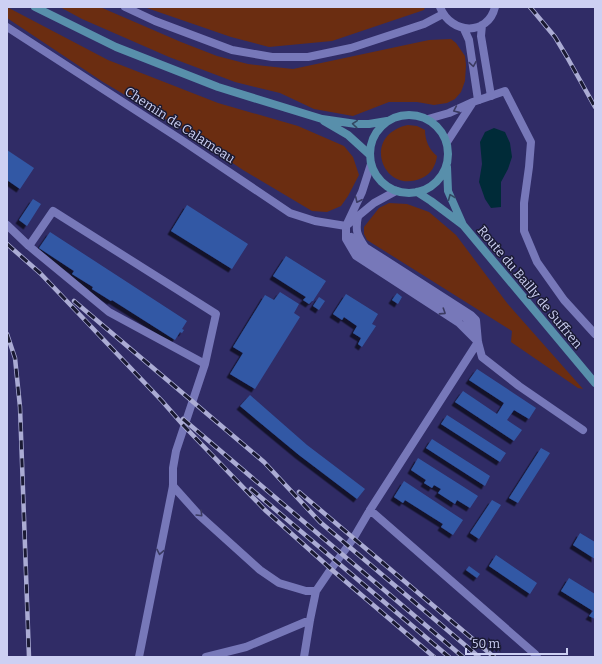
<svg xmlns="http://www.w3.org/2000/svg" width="602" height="664" font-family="Bitter,serif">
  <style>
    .green { fill: #6b2d11 }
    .water { fill: #002b38 }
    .building { fill: #3359a5; filter: url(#shadow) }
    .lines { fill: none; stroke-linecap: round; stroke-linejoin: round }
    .lane { stroke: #7778b9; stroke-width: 8 }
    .street { stroke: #7778b9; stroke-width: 8 }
    .secondary { stroke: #588fab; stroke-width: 8 }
    .rail-casing { stroke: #abacd4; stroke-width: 4.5 }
    .rail { stroke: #1a1a33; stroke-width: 3; stroke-dasharray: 9; stroke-linecap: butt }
    .oneway { stroke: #3b3b62 }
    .oneway2 { stroke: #334963 }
    .labels { text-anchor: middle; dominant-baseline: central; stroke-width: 3; stroke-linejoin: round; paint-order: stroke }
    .street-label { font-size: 13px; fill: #cdd0f3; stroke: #1a1a33 }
  </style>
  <defs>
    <filter id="shadow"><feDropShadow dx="-3.5" dy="3.5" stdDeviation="0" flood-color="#0009"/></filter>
  </defs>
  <rect width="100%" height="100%" fill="#302c66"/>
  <path class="green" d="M7 7 108 60 218 103 298 126 344 146 353 157 359 175 348 196 341 206 327 212 312 211 243 170 179 127 103 82 7 18Z
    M60 7H100L181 42 217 56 248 64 293 69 429 40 451 39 456 43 465 56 466 65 465 81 461 92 455 99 447 103 434 105 417 102H389L353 116 314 109 280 93 235 82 169 57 82 19Z
    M144 7H425L424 10 332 41 269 47 231 37Z
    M408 125 417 126 425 130C425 140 429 150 437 156 436 165 431 174 422 178 383 196 360 135 408 125Z
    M389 203 407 204 429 212 456 235 507 303 583 389 578 388 511 342 512 331 367 240 364 234V227L379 208Z"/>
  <path class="water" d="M494 128 505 132 510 143 512 157 508 169 501 182V207L491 208 485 199 479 182 482 164 480 142 485 132Z"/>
  <path class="building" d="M7 150 34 168 20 189 7 180Z
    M33 199 41 204 27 226 19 220Z
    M187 205 248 244 232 269 171 231Z
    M50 232 187 321 182 329 184 330 182 333 180 332 175 340 112 300 111 301 92 289 93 287 72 274 74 271 39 248Z
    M286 256 326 281 313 301H312L309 304 303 300 306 297 273 276Z
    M280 292 299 304 294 313 300 317 255 389 230 374 243 353 233 347 265 295 274 300Z
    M397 293 402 297 398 304 392 300Z
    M346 294 378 314 372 324 376 326 362 347 358 344 361 338 353 333 357 326 344 317 342 320 333 314Z
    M319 297 325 301 319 310 313 306Z
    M477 369 536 408 529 419 514 410 507 420 522 430 514 441 455 402 463 391 497 414 504 403 469 380Z
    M250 395 307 445 365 489 357 499 299 455 240 406Z
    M447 415 506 453 500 462 441 424Z
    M432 439 490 476 485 486 426 448Z
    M541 448 550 453 518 503 509 498Z
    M418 458 478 496 470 508 457 500 455 504 438 493 441 489 434 485 432 488 424 483 426 480 411 470Z
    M404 481 463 520 453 535 441 527 443 524 405 500 403 503 394 497Z
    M492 500 501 505 479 539 470 533Z
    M580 533 595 542V559L573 545Z
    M496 555 537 583 530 594 489 566Z
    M469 566 480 574 477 578 466 570Z
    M569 578 595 594V619L589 616 593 611 561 591Z"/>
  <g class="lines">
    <path class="lane" d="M125 7 155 21 232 50 272 57H308L351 48 424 24 443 14
      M440 7C451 35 488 36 495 7
      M482 25 481 36 491 96
      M7 27 180 139 290 213 315 221 346 226
      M464 29 469 40 478 100
      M358 216C355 231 357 235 365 247L471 315 476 320 478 342 482 357 519 386 583 430
      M7 225 29 246 109 312 205 364 176 451 173 468V486L139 657
      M346 226V239L356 256 459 323 478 342
      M351 237 354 244 365 254 466 318 474 333
      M29 246 53 211 216 314 205 364
      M173 486 199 515 260 570 279 583 306 591H316
      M370 510 535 654 537 657
      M206 657 246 647 310 620
      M304 657 310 620 316 591 331 569 353 539 370 510 478 342"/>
    <path class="street" d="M473 102 505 91 531 142 529 167 524 203V231L537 262 564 300 595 334
      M428 119 449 113 473 102 447 142
      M371 164 362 192 346 226 374 203 396 191"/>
    <path class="secondary" d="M35 7 116 47 218 87 322 119 356 124H369L387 121
      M370 154a39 39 0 1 1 78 0a39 39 0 1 1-78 0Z
      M324 121 348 135 370 155
      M447 167 448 191 463 225
      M417 192 431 201 463 225 595 383"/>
    <g class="rail-casing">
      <path id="rail" d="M530 7 555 37 567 57 595 107
        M7 244 40 273 162 401 184 426 265 510 331 569 434 657
        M74 301 264 462 320 522 479 657
        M7 334 15 358 20 407 29 657
        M183 419 463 657
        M251 489 449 657
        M299 492 494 657"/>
    </g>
    <use href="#rail" class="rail"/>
  </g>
  <defs><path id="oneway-chevron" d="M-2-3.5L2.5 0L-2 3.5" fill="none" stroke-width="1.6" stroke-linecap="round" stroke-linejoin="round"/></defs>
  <g class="oneway">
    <use href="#oneway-chevron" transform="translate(473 64) rotate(81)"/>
    <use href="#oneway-chevron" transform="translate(456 110) rotate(156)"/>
    <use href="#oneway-chevron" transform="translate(358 200) rotate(115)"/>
    <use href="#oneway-chevron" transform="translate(443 312) rotate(33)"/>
    <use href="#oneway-chevron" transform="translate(200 514) rotate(45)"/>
    <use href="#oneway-chevron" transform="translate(160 552) rotate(101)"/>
  </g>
  <g class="oneway2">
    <use href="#oneway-chevron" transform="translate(355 124) rotate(-175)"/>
    <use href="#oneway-chevron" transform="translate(451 197) rotate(-112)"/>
  </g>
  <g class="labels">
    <g class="street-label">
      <text transform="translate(180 125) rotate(33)">Chemin de Calameau</text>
      <text transform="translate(530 287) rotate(50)">Route du Bailly de Suffren</text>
    </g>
  </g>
  <rect width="602" height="664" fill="none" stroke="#cdd0f3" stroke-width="16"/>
  <path d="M466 648v6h101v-6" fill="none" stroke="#cdd0f3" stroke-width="2"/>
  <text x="472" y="648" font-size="12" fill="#cdd0f3" stroke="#1a1a33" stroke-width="3" paint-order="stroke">50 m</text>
</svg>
